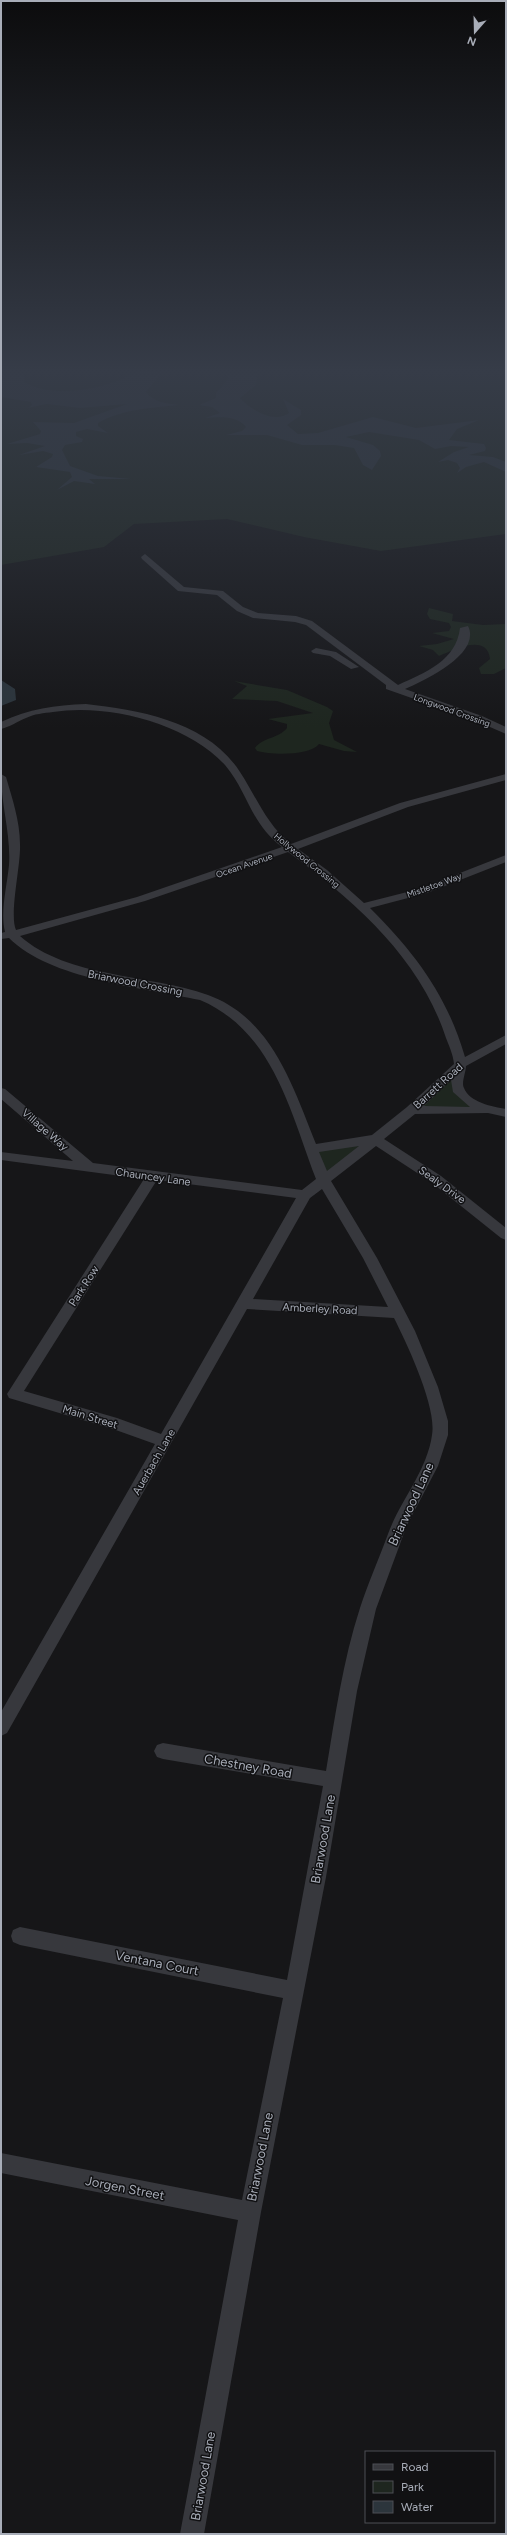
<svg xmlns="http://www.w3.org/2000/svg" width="507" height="2535" font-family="Figtree,sans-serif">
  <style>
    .green { fill: #1e261f }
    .water { fill: #2c353c }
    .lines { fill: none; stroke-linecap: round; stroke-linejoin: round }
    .street { fill: #37383d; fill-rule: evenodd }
    .labels { text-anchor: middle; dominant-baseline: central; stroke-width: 3; stroke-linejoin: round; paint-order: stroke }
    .far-street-label { font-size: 9px; fill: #a8adb8; stroke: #111113 }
    .street-label { font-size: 11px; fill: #a8adb8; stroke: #111113 }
    .near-street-label { font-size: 13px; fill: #a8adb8; stroke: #111113 }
  </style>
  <rect width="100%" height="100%" fill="#161618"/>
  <path class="green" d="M1 373H506V534L381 551 304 537 227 519 134 524 104 547 1 565Z
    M429 608 453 614 452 621 483 625 506 624V668L494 674H481L479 668 490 659C487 632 452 651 439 656L433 650 419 646 437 644 454 639 432 633 449 631 451 627 449 623 430 619 427 614Z
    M234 681 287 690 327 707 333 711 329 723 334 740 357 752 344 751 319 744C310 756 271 755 257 751L255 748C263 737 278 739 287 728V724L268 719 313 713 277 701 232 699 247 686Z
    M461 1064 457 1089 482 1107 412 1110Z
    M375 1139 323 1179 311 1149Z"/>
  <path class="water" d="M1 373H25L24 382C51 397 89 391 117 381 123 379 130 374 136 373 146 371 157 373 167 373L159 376 146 392C155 403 166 403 179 405 152 408 122 409 98 423V426L108 433 87 429 76 432V436L83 439 82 442 65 445 62 450 70 466 98 476 131 479H89L95 484 74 481 57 490 72 477 70 472 36 467 52 457 53 454 43 451 19 455 45 446 27 443 7 444 40 434 41 431 33 422 74 423 127 404 80 408 47 404 28 408 32 405 31 402 1 397Z
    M225 373H258L256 385 240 398C251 410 274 424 289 413L283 399 301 410V415L287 425 298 434 318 433 373 417 416 428 479 420 457 429 449 440 484 444 486 448 485 451 469 455 493 457 506 462V472L484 462 466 467 457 473 460 468 457 463 448 460 438 462 454 452 469 447 451 446 435 449 419 440 369 432 346 437 373 445 380 451 381 456 372 470 363 465 354 448 335 445H302L267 435H226L242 431 246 427C237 415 219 417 205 418L220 413 212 407 199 405 216 398V393L229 378Z
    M1 680 15 689 16 700 1 706Z"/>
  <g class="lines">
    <path class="street" d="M145 554 184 587 223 591 243 607 258 613 296 616 312 621 398 685C426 672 456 661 460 628L468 626C482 654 423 681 405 689L482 716 506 727V734L474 720 386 689V685L306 625 295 622 253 618 237 611 217 595 178 591 142 559 141 557Z
      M316 648 336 652 359 667 351 669 330 656 313 653 311 651Z
      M86 704C141 710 208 722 240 772 257 798 266 824 291 844L400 803 506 774V780L408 807 298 849 327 870 364 903 419 889 506 855V862L427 893 370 908C415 953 447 995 465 1057L506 1035V1044L466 1066C466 1072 461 1083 464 1088 469 1102 493 1107 506 1109V1117L488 1113 415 1114 384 1139 441 1176 506 1228V1240L501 1238 431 1182 376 1146 331 1181 377 1258 415 1331 438 1387 448 1421V1435L438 1466 407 1525 376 1609 357 1691 326 1877 261 2212 204 2534H180L238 2220 1 2173V2153L242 2200 283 1998 20 1945 13 1942 11 1936 13 1930 20 1927 287 1980 323 1786 163 1759 157 1757 154 1751 157 1745 163 1743 326 1771C335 1717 343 1660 360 1608 368 1583 379 1559 388 1534 400 1501 427 1471 432 1435 437 1407 407 1344 394 1318L247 1309 7 1733 1 1736V1712L155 1444 113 1429 9 1398 7 1394 144 1179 1 1160V1152L73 1161 1 1099V1088L5 1089 93 1163 302 1190 316 1179C290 1111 273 1031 200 1000 143 988 50 979 9 938L1 939V933L5 932C0 912 7 886 9 865 11 834 1 805 1 774L6 777C12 798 20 821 20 844 21 865 9 914 16 930L137 897 282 847C250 823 248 792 225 765 187 723 107 703 53 712 44 713 34 714 26 718 18 721 10 727 1 729V722C29 709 55 705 86 704ZM288 852C354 900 420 958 446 1038 449 1046 453 1054 454 1064L407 1107 372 1135 316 1144C293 1087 272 1018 208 995 179 984 139 980 108 973 78 967 43 957 20 936L145 901ZM451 1080 453 1092 470 1107 424 1106ZM359 1146 327 1171 319 1152ZM157 1180 296 1198 161 1434 117 1418 24 1391ZM322 1189 363 1258 388 1307 253 1299 310 1198Z"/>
  </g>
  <linearGradient id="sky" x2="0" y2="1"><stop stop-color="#0c0c0d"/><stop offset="0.51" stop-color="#363c48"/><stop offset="1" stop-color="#363c48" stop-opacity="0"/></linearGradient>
  <rect width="507" height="728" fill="url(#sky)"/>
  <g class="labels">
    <g class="far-street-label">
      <text transform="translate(452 710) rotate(20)">Longwood Crossing</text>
      <text transform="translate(307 860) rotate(39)">Hollywood Crossing</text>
      <text transform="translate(244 865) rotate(-19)">Ocean Avenue</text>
      <text transform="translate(434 885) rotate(-20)">Mistletoe Way</text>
    </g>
    <g class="street-label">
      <text transform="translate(135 983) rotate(11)">Briarwood Crossing</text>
      <text transform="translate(438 1086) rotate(-42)">Barrett Road</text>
      <text transform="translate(45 1130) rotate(41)">Village Way</text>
      <text transform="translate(153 1177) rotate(8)">Chauncey Lane</text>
      <text transform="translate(442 1185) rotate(36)">Sealy Drive</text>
      <text transform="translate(84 1286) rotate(-57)">Park Row</text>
      <text transform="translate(320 1309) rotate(3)">Amberley Road</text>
      <text transform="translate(90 1417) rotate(17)">Main Street</text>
      <text transform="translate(154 1462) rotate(-60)">Auerbach Lane</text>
    </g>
    <g class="near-street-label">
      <text transform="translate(411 1504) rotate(-65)">Briarwood Lane</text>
      <text transform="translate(248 1766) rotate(10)">Chestney Road</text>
      <text transform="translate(323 1839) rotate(-80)">Briarwood Lane</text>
      <text transform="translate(157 1963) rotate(11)">Ventana Court</text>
      <text transform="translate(260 2157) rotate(-79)">Briarwood Lane</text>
      <text transform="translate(125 2188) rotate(11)">Jorgen Street</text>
      <text transform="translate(203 2476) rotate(-80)">Briarwood Lane</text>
    </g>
  </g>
  <rect width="507" height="2535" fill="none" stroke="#a8adb8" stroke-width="4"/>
  <rect x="365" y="2451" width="130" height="72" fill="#111113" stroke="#4d4f55"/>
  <rect x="373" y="2464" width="20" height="6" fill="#37383d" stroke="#4d4f55"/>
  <text x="401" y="2471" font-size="12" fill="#a8adb8">Road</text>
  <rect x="373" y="2481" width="20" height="12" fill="#1e261f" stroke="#4d4f55"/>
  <text x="401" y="2491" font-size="12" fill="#a8adb8">Park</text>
  <rect x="373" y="2501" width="20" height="12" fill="#2c353c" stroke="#4d4f55"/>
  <text x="401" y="2511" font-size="12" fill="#a8adb8">Water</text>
  <g transform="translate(475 32) rotate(200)" stroke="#111113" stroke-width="3" paint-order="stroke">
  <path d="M0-3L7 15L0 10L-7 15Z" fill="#a8adb8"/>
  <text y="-6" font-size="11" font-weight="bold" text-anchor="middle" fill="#a8adb8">N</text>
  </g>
</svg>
